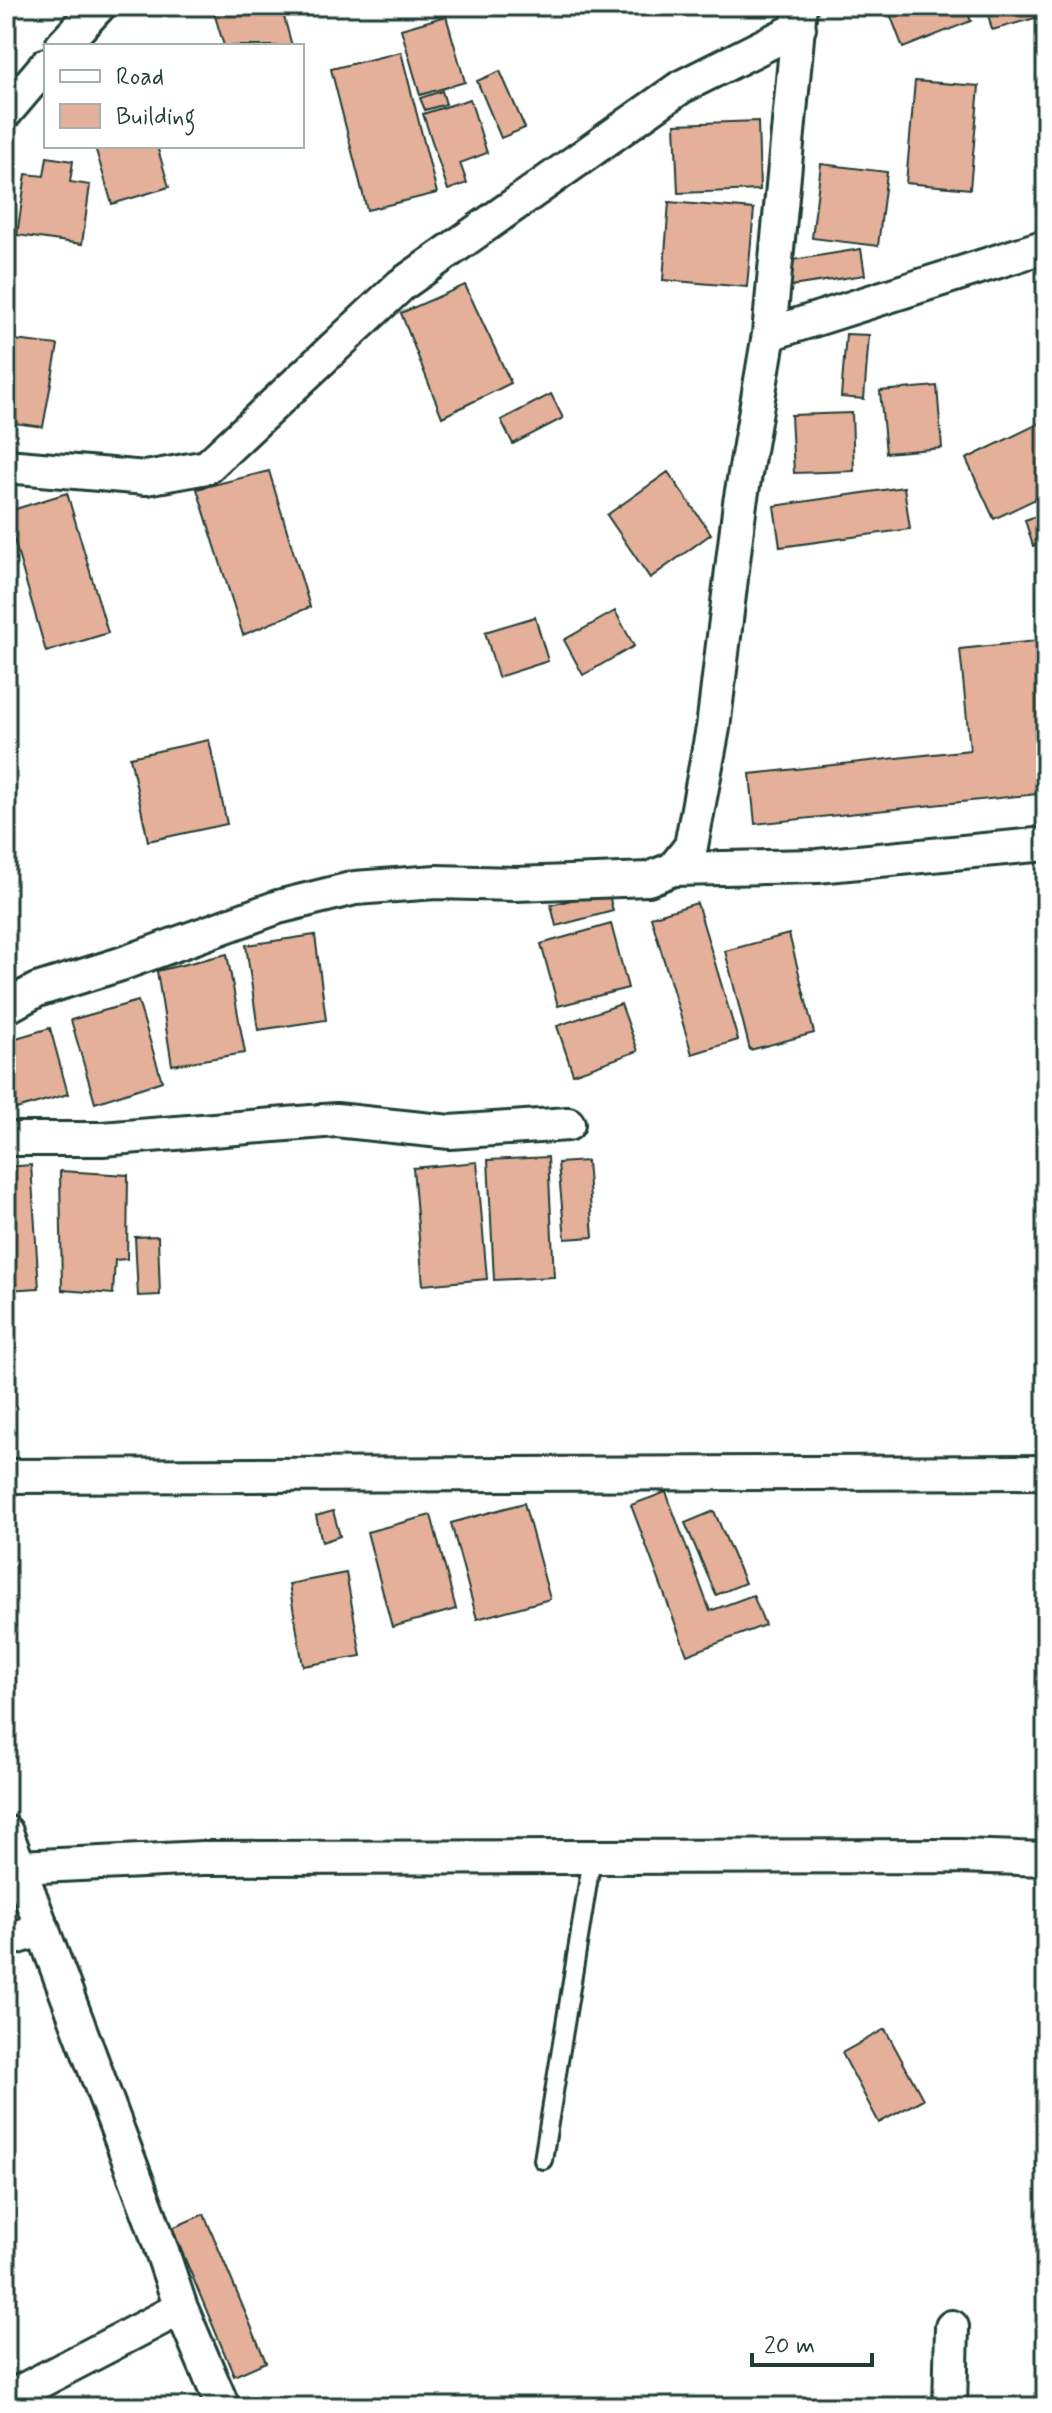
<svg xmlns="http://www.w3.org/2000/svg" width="1052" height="2413" font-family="Mynerve,sans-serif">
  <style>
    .building { fill: #e5b09a; stroke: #1f3d34; stroke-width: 2 }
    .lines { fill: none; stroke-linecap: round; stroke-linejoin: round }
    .lane-casing { stroke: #1f3d34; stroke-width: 22 }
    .street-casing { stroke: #1f3d34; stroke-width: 38 }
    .lane { stroke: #fff; stroke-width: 16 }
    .street { stroke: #fff; stroke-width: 32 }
  </style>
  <rect width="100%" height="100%" fill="#fff"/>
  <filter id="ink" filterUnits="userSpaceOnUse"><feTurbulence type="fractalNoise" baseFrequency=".0125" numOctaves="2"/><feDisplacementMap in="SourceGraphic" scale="16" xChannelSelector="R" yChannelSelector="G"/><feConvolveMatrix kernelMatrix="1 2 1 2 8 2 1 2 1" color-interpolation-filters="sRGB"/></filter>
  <g filter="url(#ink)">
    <path class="building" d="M212 6H281L292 46H224Z
      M887 6H965L971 21 903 48Z
      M986 6H1046V15L992 30Z
      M446 16 465 82 420 95 401 29Z
      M401 52 437 193 367 210 331 69Z
      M500 71 525 128 501 138 477 81Z
      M915 81 979 86 970 189 906 183Z
      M442 91 446 104 425 110 420 98Z
      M470 99 487 153 460 163 467 183 448 190 423 114Z
      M758 121 760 190 678 193 675 124Z
      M157 146 169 187 112 204 95 147Z
      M47 157 73 161 70 182 90 185 82 244 17 235 26 174 44 176Z
      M821 164 887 172 878 246 812 238Z
      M669 202 754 209 747 287 663 280Z
      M6 225 15 227 9 250 6 249Z
      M861 249 865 275 791 286 786 261Z
      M465 285 511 383 442 417 401 313Z
      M846 334 869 335 864 399 841 397Z
      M6 339 58 345 43 427 6 422Z
      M937 386 942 448 886 453 880 391Z
      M551 394 563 418 513 444 501 420Z
      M852 413 854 471 794 473 791 415Z
      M1046 420V494L994 519 966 459Z
      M269 471 310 607 243 635 197 489Z
      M668 472 711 534 650 578 607 515Z
      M904 487 910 529 780 547 774 506Z
      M67 493 108 633 46 652 6 512Z
      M1046 513V541L1033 546 1025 520Z
      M615 611 634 646 583 675 564 640Z
      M535 617 548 661 498 677 485 632Z
      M1046 640V793L755 824 750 774 970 750 960 649Z
      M209 740 227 824 148 841 130 757Z
      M608 891 613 911 556 926 551 905Z
      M697 903 738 1040 692 1054 651 917Z
      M611 924 628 988 558 1006 541 944Z
      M789 934 814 1033 750 1050 725 951Z
      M315 935 326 1020 258 1030 246 945Z
      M227 954 245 1053 172 1065 157 971Z
      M138 1001 162 1081 95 1103 71 1020Z
      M621 1004 638 1051 573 1074 557 1026Z
      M50 1028 68 1094 6 1112V1041Z
      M548 1157 554 1277 494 1280 488 1160Z
      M587 1161 593 1237 565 1239 558 1163Z
      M477 1162 487 1279 423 1285 413 1168Z
      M31 1165 39 1288 6 1290V1167Z
      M60 1171 128 1175 127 1259 115 1260 113 1294 62 1290Z
      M158 1236 160 1295 138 1296 135 1237Z
      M666 1492 710 1611 753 1595 765 1625 687 1655 631 1505Z
      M524 1503 550 1599 477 1619 451 1523Z
      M333 1511 340 1536 322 1542 316 1516Z
      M714 1511 745 1583 716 1595 685 1523Z
      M431 1515 456 1609 392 1627 367 1532Z
      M346 1573 361 1656 303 1666 289 1584Z
      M885 2029 923 2099 879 2123 842 2053Z
      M204 2214 266 2362 234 2376 172 2228Z"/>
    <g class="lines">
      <g class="lane-casing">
        <path id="lane" d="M543 2160 592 1858"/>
      </g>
      <g class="street-casing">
        <path id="street" d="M62 46 99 6
          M6 112 46 65
          M769 334 1046 246
          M6 466 146 478 207 467 401 285 681 87 799 28
          M673 869 817 866 1046 844
          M6 1007 37 990 121 964 278 907 355 888 436 882 516 884 648 879 673 869 691 846 713 728 740 503 769 334 800 6
          M6 1139H102L336 1120 450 1132 568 1124
          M6 1476 1046 1472
          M6 1832 151 2219 181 2308 223 2407
          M19 1867 203 1858 960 1856 1046 1859
          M6 1941 43 1929
          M6 2399 181 2308
          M950 2407 952 2327"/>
      </g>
      <use href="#lane" class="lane"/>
      <use href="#street" class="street"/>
    </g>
  </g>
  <rect width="1052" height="2413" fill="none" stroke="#fff" stroke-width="32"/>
  <rect x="16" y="16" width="1020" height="2381" fill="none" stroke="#1f3d34" stroke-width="3" filter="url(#ink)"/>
  <rect x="44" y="44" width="260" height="104" fill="#ffffff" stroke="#a5b1ae" stroke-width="2"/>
  <rect x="60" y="70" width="40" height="12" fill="#ffffff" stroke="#a5b1ae" stroke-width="2"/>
  <text x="116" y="84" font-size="24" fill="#1f3d34">Road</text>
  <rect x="60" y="104" width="40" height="24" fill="#e5b09a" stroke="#a5b1ae" stroke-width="2"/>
  <text x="116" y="124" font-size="24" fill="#1f3d34">Building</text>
  <path d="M752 2353v12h120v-12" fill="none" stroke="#1f3d34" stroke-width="4"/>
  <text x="764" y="2353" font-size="24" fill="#1f3d34" stroke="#ffffff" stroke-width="6" paint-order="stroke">20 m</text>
</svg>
